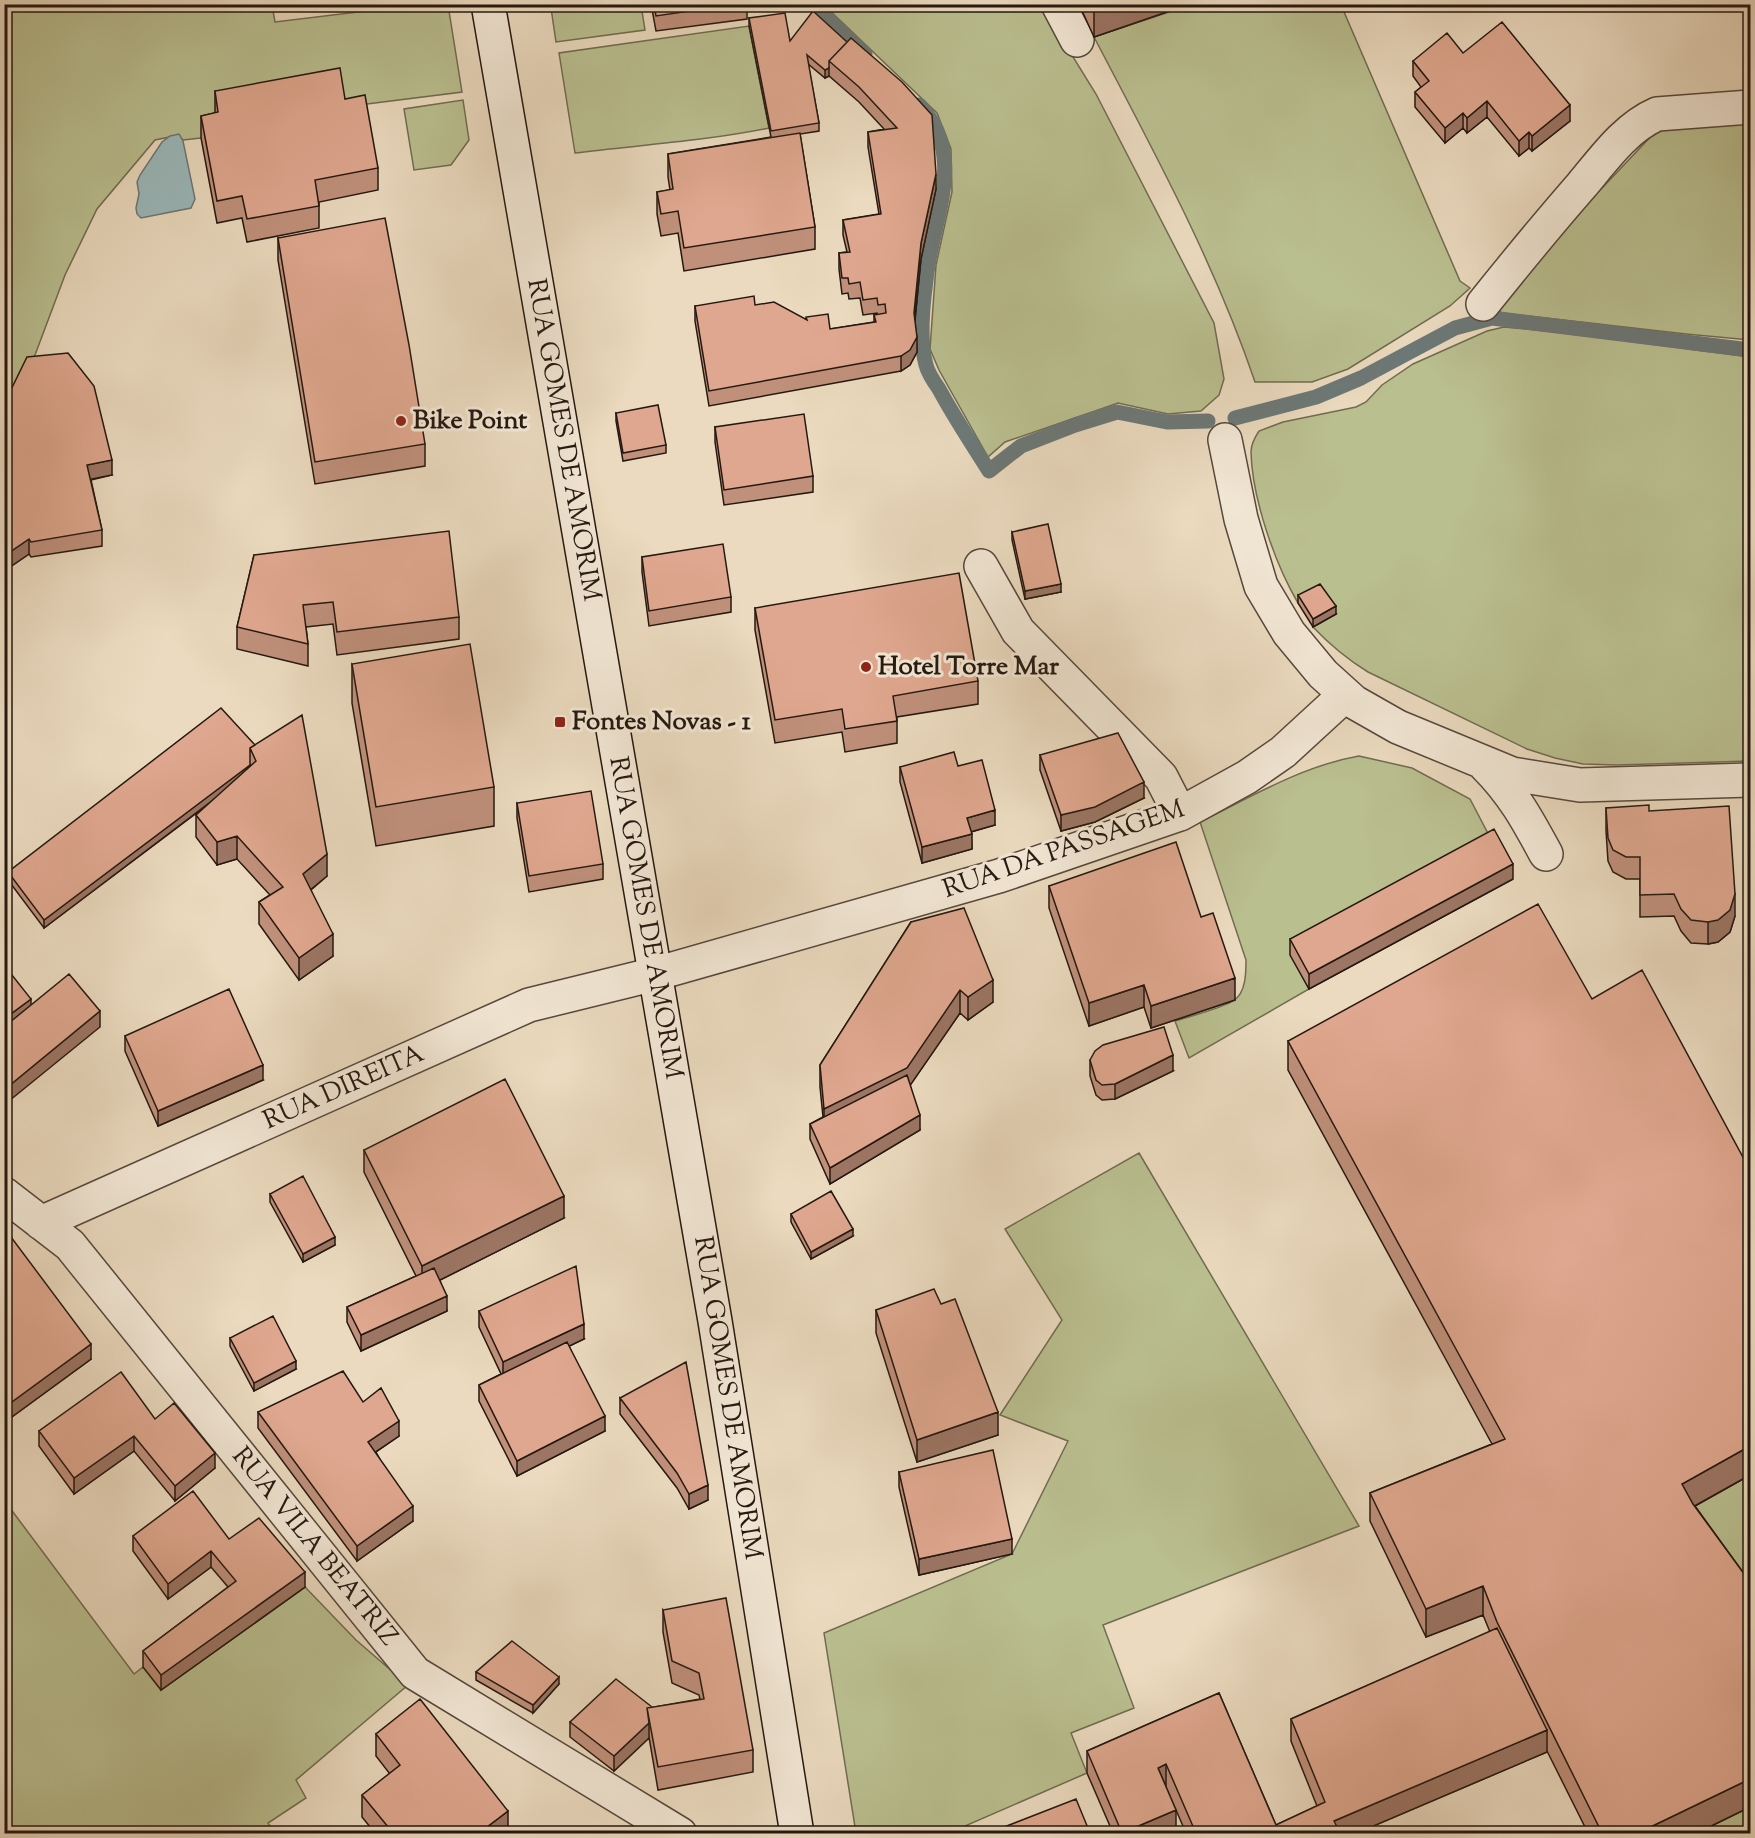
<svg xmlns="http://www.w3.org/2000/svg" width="1755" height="1838" font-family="'Sorts Mill Goudy',serif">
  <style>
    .green { fill: #babf90; stroke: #706c50; stroke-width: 1.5 }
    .water { fill: #9bb8bb; stroke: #6c7877; stroke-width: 1.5 }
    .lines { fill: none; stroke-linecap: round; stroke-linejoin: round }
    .stream { stroke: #6c7877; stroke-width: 15 }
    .street-casing { stroke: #56483c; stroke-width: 36 }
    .secondary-casing { stroke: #251810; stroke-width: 36 }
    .street { stroke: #f2e7d5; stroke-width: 33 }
    .secondary { stroke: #f2e7d5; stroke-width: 33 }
    .wall { fill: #c0907b; stroke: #251810; stroke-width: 1.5 }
    .shaded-wall { fill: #9c7564; stroke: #251810; stroke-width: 1.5 }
    .building { fill: #dfa78f; stroke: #251810; stroke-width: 1.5 }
    .poi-dot { fill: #8f2418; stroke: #f2e7d5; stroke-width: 2 }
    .labels { text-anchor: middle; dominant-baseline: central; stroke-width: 6; stroke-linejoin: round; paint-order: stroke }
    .poi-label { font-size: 26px; font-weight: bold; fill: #251810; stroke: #f2e7d5; text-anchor: start }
    .street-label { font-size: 26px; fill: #251810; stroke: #f2e7d5 }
  </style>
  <rect width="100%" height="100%" fill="#ebdabf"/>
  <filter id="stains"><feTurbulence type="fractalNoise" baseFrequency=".00333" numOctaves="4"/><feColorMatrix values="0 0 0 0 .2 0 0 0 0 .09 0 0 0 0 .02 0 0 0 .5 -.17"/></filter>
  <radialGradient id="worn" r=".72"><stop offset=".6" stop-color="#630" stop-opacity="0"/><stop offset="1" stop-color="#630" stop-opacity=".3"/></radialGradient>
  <path class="green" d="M578 4 590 5 594 7 602 5H641L645 30 556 42 551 8Z
    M5 5H272L275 22 416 5H448L462 92 343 107 201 138 183 140 179 135 155 140 97 209 65 275 35 355 5 419Z
    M824 5H1041L1096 94 1214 323 1224 379 1219 395 1201 411 1168 414 1118 403 1005 442 988 457 939 370 930 349 936 265 952 192 951 149 937 113Z
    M1190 5H1341L1460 281 1470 288 1450 306 1348 369 1312 382H1255C1214 261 1153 150 1094 37Z
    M749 26 769 128C705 141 640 145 575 153L559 53Z
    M463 100 469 140 451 165 414 170 404 109Z
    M1750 120V340L1686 334 1501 313 1496 304 1499 297 1657 130Z
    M1504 327C1586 334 1668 347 1750 357V761L1617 765 1583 764 1555 758 1527 749 1368 672C1347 659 1330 645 1313 627L1336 614 1298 603C1275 564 1252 498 1251 452 1251 445 1255 437 1259 431L1283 422 1356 407 1366 402 1382 385 1413 364 1487 331Z
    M1359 756 1412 768 1470 799 1494 845 1291 954 1309 989 1189 1058 1175 1021C1188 1017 1226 1007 1234 1000 1246 993 1246 972 1246 960L1200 822C1251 797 1302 766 1359 756Z
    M1139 1153 1359 1526 1103 1625 1134 1708 1071 1733 1087 1773 949 1833H856L824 1633 1012 1554 1068 1441 1000 1415 1062 1320 1005 1229Z
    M1750 1475V1610L1682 1513Z
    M4 1500 134 1674 143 1667 161 1690 305 1587 356 1640 408 1685 296 1780 306 1798 268 1823 275 1833H5Z
    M1750 1807V1833H1696Z"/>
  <path class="water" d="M179 134 183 141 195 199 191 208 141 218 137 214 136 208 139 194 137 182 140 175 162 142 170 136Z"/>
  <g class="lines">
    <path class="stream" d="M812 4 865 54
      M919 105C965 151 937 210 928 265 924 294 918 336 926 365 928 373 934 382 939 389 954 417 972 444 989 471L1021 446 1075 425 1117 412 1167 422 1208 421
      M1235 418 1316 397 1361 378 1455 328 1492 318 1750 350"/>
    <g class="street-casing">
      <path id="street" d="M1058 4 1077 40
        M1483 304C1515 264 1547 225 1581 186 1603 160 1625 128 1657 114L1750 107
        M1225 440 1241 519 1261 586 1289 633 1323 674 1354 702 1398 727 1512 774 1580 785 1750 780
        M981 566 1018 631 1161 777 1180 814
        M1485 765C1513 793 1527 819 1546 854
        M4 1194 70 1245 415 1673 680 1834
        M41 1223 529 1005 655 974 999 876 1180 814 1247 777 1283 752 1345 695"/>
    </g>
    <g class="secondary-casing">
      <path id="secondary" d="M488 4 715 1321 797 1834"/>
    </g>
    <use href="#street" class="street"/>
    <use href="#secondary" class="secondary"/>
  </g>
  <path class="wall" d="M651 4H747V19L656 31Z
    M1079 4H1190L1094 37Z
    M1746 4H1750V23L1746 13Z
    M749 18 790 41 847 42 936 189 921 259 915 321 917 352 910 365 901 371 709 406 695 321V306L755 305 806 320 830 329 874 322V315H877V313L863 315 860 298 849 299 848 293 842 294 839 269V253L847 252 843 235V220L879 214 868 147V132L884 129 859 102 829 76 825 78 808 64 819 123V131L800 134 815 227V249L684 271 678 233 661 236 657 214V192L670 190 668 177V154L771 137 749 26Z
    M1463 53 1570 121 1532 151 1529 148 1519 156 1487 117 1467 133 1463 128 1445 143 1415 107V92L1421 87 1413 76V61Z
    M215 91 345 99 378 168V190L319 202V228L247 242 242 218 217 223 201 138V116L215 113Z
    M278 238 425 444V466L315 484 278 260Z
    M4 404 112 475 91 480 102 530V546L31 557 29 554 4 571Z
    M616 413 666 445V453L623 461 616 421Z
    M715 427 813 476V492L724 505 715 442Z
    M1012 532 1061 592 1025 599 1012 540Z
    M254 555 459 617V639L337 655 333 624 306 627 308 644V666L237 649V627Z
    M642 557 731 597V612L649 626 642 572Z
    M1298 595 1336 614 1313 627 1298 603Z
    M755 608 978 681V704L897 717V743L845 752 842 732 775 743 755 630Z
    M352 664 494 787V826L376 846 352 703Z
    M255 745 327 876 311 890 333 956 299 980 259 924V902L270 895 237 859 217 865 196 837V815L214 800 44 928 8 880V872Z
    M1040 755 1144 798 1095 822 1061 831 1040 770Z
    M958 766 995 825 971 832 972 849 922 863 900 782V767Z
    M517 803 603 864V879L529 892 517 818Z
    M1606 808 1649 811 1735 916 1730 932 1718 942 1708 944 1691 943 1681 931 1674 916 1640 917V879H1626L1613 872 1608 861 1606 831Z
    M1513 879 1309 989 1290 955V939Z
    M1049 886 1201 917 1235 1000 1151 1028 1144 1007 1089 1026 1049 908Z
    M911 922 993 1002 968 1020 960 1013 910 1085 920 1130 830 1184 810 1139V1124L823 1117 820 1087V1065Z
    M1592 999 1744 1159 1750 1157V1475L1695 1506 1750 1582V1807L1697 1833H1588L1547 1751V1752L1357 1833H1186L1166 1787 1176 1832 1172 1833H1113L1087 1773V1751L1219 1693 1276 1825 1317 1806 1291 1741V1719L1490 1632 1483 1615 1426 1637 1370 1521V1493L1492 1444 1288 1070V1041Z
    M125 1036 263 1080 158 1126 125 1051Z
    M1090 1060 1173 1071 1115 1099 1102 1100 1096 1095 1090 1076Z
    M364 1150 564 1218 440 1280 447 1311 361 1351 347 1322V1307L416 1276 364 1172Z
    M270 1194 335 1245 303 1262 270 1202Z
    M791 1214 853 1236 811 1259 791 1222Z
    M4 1230 91 1359 9 1419 4 1413Z
    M941 1304 998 1435 917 1462 876 1333V1310Z
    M479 1311 584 1339 569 1346 605 1431 517 1476 479 1401V1385L501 1374 479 1327Z
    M230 1338 296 1369 254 1391 230 1346Z
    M620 1398 708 1500 689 1509 677 1488 620 1414Z
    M363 1402 399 1436 376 1452 413 1521 357 1561 258 1428V1412Z
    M155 1419 215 1468 175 1501 134 1451 74 1494 39 1446V1431Z
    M899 1472 1012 1554 919 1575 899 1487Z
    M133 1536 229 1539 305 1587 161 1690 143 1667V1651L228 1587 211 1567 168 1599 133 1551Z
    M663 1610 753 1750V1772L658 1790 649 1737V1738L614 1771 570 1737V1722L700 1699 699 1695 672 1683 663 1632Z
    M476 1672 559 1684 533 1713 476 1680Z
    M376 1734 508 1833H375L362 1817V1795L390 1774 376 1756Z"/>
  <path class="shaded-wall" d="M1106 4H1190L1094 37V8Z
    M829 68V76L825 78V70Z
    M1487 101V117L1467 133V118Z
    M1570 105V121L1532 151V136Z
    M1463 113V128L1445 143V128Z
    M1529 132V148L1519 156V141Z
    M936 174V189L921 259 914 328V313L921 243Z
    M917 337V352L910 365 901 371V356Z
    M112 460V475L87 480V465Z
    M29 539V554L4 571V556Z
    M1061 584V592L1025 599V591Z
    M1336 606V614L1313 627V619Z
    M250 765V772L44 928V920Z
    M1144 782V798L1095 822 1061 831V815Z
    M995 810V825L967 833V818Z
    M972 834V849L922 863V847Z
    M237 836V859L217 865V842Z
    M327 854V876L303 896V874Z
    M1513 864V879L1309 989V974Z
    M1735 894V916L1730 932 1718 942 1708 944V922Z
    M333 934V956L299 980V958Z
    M1235 978V1000L1151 1028V1006Z
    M993 980V1002L968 1020V997Z
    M1144 985V1007L1089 1026V1003Z
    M960 990V1013L907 1090 824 1131V1109Z
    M31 999V1014L4 1035V1019Z
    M100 1011V1027L4 1105V1090Z
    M1173 1055V1071L1115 1099V1084Z
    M263 1065V1080L158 1126V1111Z
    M920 1115V1130L830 1184V1168Z
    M564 1196V1218L422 1289V1266Z
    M853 1229V1236L811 1259V1252Z
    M335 1237V1245L303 1262V1254Z
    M447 1296V1311L361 1351V1335Z
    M584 1324V1339L503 1378V1362Z
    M91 1344V1359L9 1419V1404Z
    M296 1361V1369L254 1391V1383Z
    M998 1412V1435L917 1462V1440Z
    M605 1416V1431L517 1476V1461Z
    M399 1421V1436L368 1457V1442Z
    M134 1436V1451L74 1494V1478Z
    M1750 1446V1475L1682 1513V1484Z
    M215 1453V1468L175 1501V1486Z
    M708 1485V1500L689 1509V1494Z
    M413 1506V1521L357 1561V1546Z
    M1012 1539V1554L919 1575V1559Z
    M211 1551V1567L168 1599V1584Z
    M305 1572V1587L161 1690V1675Z
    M1483 1586V1615L1426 1637V1609Z
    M559 1677V1684L533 1713V1705Z
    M649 1723V1738L614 1771V1756Z
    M1547 1730V1752L1357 1833H1334V1821Z
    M1166 1764V1787L1158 1768Z
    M1750 1779V1807L1697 1833H1638Z
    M1176 1810V1832L1172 1833H1122Z
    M508 1811V1833H479Z"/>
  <path class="building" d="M654 4H738L656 16Z
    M1093 4H1106L1094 8Z
    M813 11 847 42 829 61V68L825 70 807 55 819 123 771 131 749 18 785 13 790 41Z
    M1502 22 1570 105 1532 136 1529 132 1519 141 1487 101 1467 118 1463 113 1445 128 1415 92 1429 81 1413 61 1447 33 1463 53Z
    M851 38 902 82 932 115 936 174 921 243 914 313 917 337 910 350 901 356 709 391 695 306 754 296 755 305 774 302 807 320 806 317 828 314 830 329 876 322 874 315 886 313 885 304 878 305 877 298 863 300 860 282 849 284 848 278H842L839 253 850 252 843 220 881 214 868 132 897 128 859 87 829 61Z
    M340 68 345 99 365 95 378 168 315 180 319 206 247 219 242 196 217 201 201 116 218 112 215 91Z
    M800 133 815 227 684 248 678 211 661 214 657 192 673 189 668 154Z
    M385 218 409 345 425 444 315 462 278 238Z
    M68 353 94 386 112 460 87 465 102 530 31 542 29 539 4 556V404L27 357Z
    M658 405 666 445 623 453 616 413Z
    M804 414 813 476 724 490 715 427Z
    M1048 524 1061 584 1025 591 1012 532Z
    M449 531 459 617 337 632 333 602 303 605 308 644 237 627 254 555Z
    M723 544 731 597 649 611 642 557Z
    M959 573 978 681 893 696 897 721 845 729 842 709 775 720 755 608Z
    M1320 584 1336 606 1313 619 1298 595Z
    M470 644 494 787 376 807 352 664Z
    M221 708 255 745 250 748V765L44 920 8 872Z
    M302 715 327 854 303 874 333 934 299 958 259 902 283 887 237 836 217 842 196 815 256 761 250 748Z
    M1118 733 1144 782 1095 807 1061 815 1040 755Z
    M954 752 958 766 982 760 995 810 967 818 972 834 922 847 900 767Z
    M591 791 603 864 529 876 517 803Z
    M1649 805V811L1729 806 1735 894 1730 910 1718 920 1708 922 1691 920 1681 909 1674 894 1640 895V857H1626L1613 850 1608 838 1606 808Z
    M1494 829 1513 864 1309 974 1290 939Z
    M1176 842 1201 917 1213 913 1235 978 1151 1006 1144 985 1089 1003 1049 886Z
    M1538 904 1592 999 1642 970 1744 1159 1750 1157V1446L1682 1484 1693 1504 1750 1582V1779L1638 1833H1602L1497 1622 1483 1586 1426 1609 1370 1493 1505 1439 1288 1041Z
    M964 908 993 980 968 997 960 990 907 1068 824 1109 820 1065 911 922Z
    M4 965 31 999 4 1019Z
    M69 974 100 1011 4 1090V1027Z
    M229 989 263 1065 158 1111 125 1036Z
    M1164 1027 1173 1055 1115 1084 1102 1085 1096 1080 1090 1060 1095 1051 1103 1045Z
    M907 1075 920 1115 830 1168 810 1124Z
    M505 1079 564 1196 422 1266 364 1150Z
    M303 1176 335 1237 303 1254 270 1194Z
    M831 1191 853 1229 811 1252 791 1214Z
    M5 1229 91 1344 9 1404 4 1398V1318L12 1312 4 1318Z
    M576 1266 584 1324 503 1362 479 1311Z
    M434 1268 447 1296 361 1335 347 1307Z
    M934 1289 941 1304 955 1299 998 1412 917 1440 876 1310Z
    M273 1316 296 1361 254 1383 230 1338Z
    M567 1342 605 1416 517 1461 479 1385Z
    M686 1362 708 1485 689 1494 677 1473 620 1398Z
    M343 1371 363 1402 381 1388 399 1421 368 1442 413 1506 357 1546 258 1412Z
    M121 1372 155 1419 174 1403 215 1453 175 1486 134 1436 74 1478 39 1431Z
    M993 1450 1012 1539 919 1559 899 1472Z
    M193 1491 229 1539 259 1518 305 1572 161 1675 143 1651 236 1581 211 1551 168 1584 133 1536Z
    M726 1598 753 1750 658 1767 647 1708 704 1699 699 1673 672 1661 663 1610Z
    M1497 1628 1547 1730 1334 1821 1340 1833H1189L1195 1831 1166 1764 1158 1768 1176 1810 1122 1833 1087 1751 1219 1693 1276 1825 1325 1802 1291 1719Z
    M512 1641 559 1677 533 1705 476 1672Z
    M616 1679 652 1707 647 1708 649 1723 614 1756 570 1722Z
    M420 1699 508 1811 479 1833H393L362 1795 400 1765 376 1734Z
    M1076 1799 1090 1833H1001L999 1829Z"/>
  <g class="poi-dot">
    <circle cx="401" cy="421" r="6"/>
    <circle cx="866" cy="667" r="6"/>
    <rect x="554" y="716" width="12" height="12" rx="3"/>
  </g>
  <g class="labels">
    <g class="poi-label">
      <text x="413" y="421">Bike Point</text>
      <text x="878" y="667">Hotel Torre Mar</text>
      <text x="572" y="722">Fontes Novas - 1</text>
    </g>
    <g class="street-label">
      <text transform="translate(563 440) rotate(80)">RUA GOMES DE AMORIM</text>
      <text transform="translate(1064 850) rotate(-19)">RUA DA PASSAGEM</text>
      <text transform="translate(645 918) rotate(80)">RUA GOMES DE AMORIM</text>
      <text transform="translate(344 1088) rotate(-24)">RUA DIREITA</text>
      <text transform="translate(727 1398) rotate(81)">RUA GOMES DE AMORIM</text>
      <text transform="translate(314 1547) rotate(51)">RUA VILA BEATRIZ</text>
    </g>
  </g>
  <rect width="1755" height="1838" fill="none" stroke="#ebdabf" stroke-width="24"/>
  <rect x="6" y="6" width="1743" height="1826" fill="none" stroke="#251810" stroke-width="3"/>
  <rect x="12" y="12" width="1731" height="1814" fill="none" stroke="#251810" stroke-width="1.5"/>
  <rect width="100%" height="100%" filter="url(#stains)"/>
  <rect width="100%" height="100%" fill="url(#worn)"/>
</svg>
